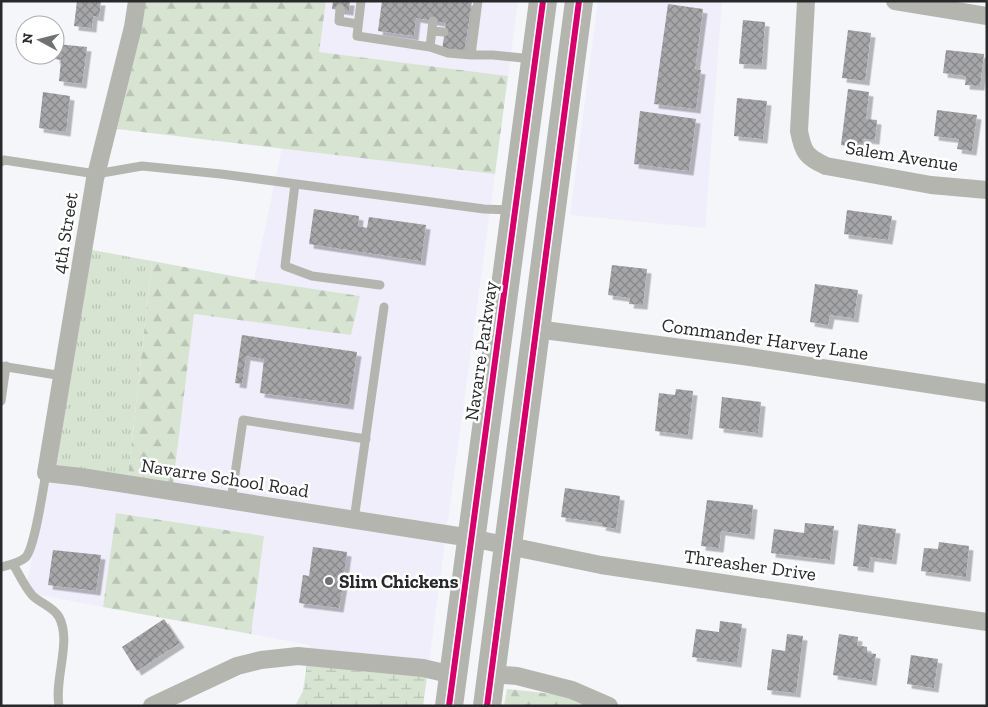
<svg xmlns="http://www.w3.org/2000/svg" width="988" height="707" font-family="'Zilla Slab',serif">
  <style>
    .commercial { fill: #f0eefb }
    .grass { fill: url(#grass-tufts) }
    .forest { fill: url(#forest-firs) }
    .wetland { fill: url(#wetland-marsh) }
    .building { fill: url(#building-cross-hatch); filter: url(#shadow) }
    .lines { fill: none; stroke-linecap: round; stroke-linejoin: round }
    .service { stroke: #b5b5b0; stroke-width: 9 }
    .minor { stroke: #b5b5b0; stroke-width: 18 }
    .trunk { stroke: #b5b5b0; stroke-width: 28 }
    .cycleway-casing { stroke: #fff; stroke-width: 9 }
    .cycleway { stroke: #d6006c; stroke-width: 6 }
    .poi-dot { fill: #6f7173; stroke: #fff; stroke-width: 2 }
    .labels { text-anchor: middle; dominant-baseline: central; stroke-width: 5; stroke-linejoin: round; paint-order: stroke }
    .street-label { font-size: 19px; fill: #28292b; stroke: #fff }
    .poi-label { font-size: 19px; font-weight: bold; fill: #28292b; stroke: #fff; text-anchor: start }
  </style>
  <defs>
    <pattern id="grass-tufts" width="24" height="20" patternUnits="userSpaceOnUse" patternTransform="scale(1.25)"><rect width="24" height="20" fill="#d7e4d2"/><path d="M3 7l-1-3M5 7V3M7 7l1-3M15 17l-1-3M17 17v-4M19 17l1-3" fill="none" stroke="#b9c4b4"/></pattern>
    <pattern id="forest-firs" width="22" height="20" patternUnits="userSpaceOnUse" patternTransform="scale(1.25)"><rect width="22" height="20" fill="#d7e4d2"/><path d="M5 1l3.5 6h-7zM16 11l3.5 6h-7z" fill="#b9c4b4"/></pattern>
    <pattern id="wetland-marsh" width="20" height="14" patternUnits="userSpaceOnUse" patternTransform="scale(1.25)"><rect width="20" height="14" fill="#d7e4d2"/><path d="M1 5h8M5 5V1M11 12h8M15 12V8" fill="none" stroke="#b9c4b4"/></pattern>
    <pattern id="building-cross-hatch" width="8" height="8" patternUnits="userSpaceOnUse" patternTransform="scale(1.25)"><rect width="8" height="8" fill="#a6a6a8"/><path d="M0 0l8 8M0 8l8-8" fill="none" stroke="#878789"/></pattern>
    <filter id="shadow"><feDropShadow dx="4.5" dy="4.5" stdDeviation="0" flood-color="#0004"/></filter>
  </defs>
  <rect width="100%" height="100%" fill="#f4f6f9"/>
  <path class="commercial" d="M326 1H518L508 76 318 52Z
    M598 1H722L705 228 570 215Z
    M282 148 495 174 447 527 173 484 194 314 351 334 360 296 254 280Z
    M48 482 80 485 445 542 429 662 309 649V645L251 634 264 536 116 513 103 607 25 592Z"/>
  <path class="grass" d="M92 250 152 261 128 477 56 467Z"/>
  <path class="forest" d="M146 1H326L319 52 508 76 495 174 117 129 141 29Z
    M152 261 254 280 360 296 351 335 194 314 173 484 128 477Z
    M116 513 264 536 251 634 103 607Z
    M507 689 562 695 589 706H504Z"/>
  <path class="wetland" d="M307 664 427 677 423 706H295L303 691Z"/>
  <path class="building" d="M77 1H101L99 17 93 16 92 28 74 26Z
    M333 1H350L349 11 332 9Z
    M382 1H472L464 53 442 50 446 23 416 18 414 36 378 31Z
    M668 4 703 9 695 69 701 70 696 109 654 104Z
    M743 20 765 22 762 65 739 64Z
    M848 30 871 33 865 81 842 78Z
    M57 44 87 47 82 84 59 81 61 60 55 59Z
    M946 50 984 54 980 86 965 85 966 76 943 73Z
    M848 89 869 92 866 119 877 120 875 140 863 139 862 148 841 145Z
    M43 92 70 96 66 132 39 128Z
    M737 98 767 101 763 139 734 136Z
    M937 110 977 115 972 151 957 149 959 139 934 136Z
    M640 111 696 119 689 171 634 164Z
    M314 209 359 216 358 226 367 228 369 217 426 225 421 261 309 244Z
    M847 210 892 216 888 240 844 234Z
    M612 265 647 269 643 305 629 304 630 298 608 295Z
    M815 284 858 290 854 318 830 315 828 325 810 322Z
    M242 335 357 352 349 405 260 393 264 359 246 356 242 384 235 383Z
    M676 389 693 391 688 435 655 431 659 393 675 395Z
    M722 397 761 402 758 433 719 428Z
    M565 488 620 496 616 529 601 526 602 523 561 517Z
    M707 500 753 505 750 535 721 531 719 548 701 546Z
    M805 523 834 526 830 560 771 553 774 529 804 533Z
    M858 524 896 529 892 560 870 557 869 568 853 566Z
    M939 542 969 546 966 577 921 571 924 548 938 549Z
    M313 547 347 552 344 575 356 577 355 586 343 584 339 608 299 603 303 575 309 576Z
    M53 550 101 555 96 591 48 585Z
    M164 619 180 643 137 671 122 647Z
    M720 621 742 624 737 663 692 657 696 629 719 632Z
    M787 634 803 636 796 693 767 690 772 649 785 651Z
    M839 634 858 637 857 645 867 647V653L876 654 872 681 833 675Z
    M911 655 938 659 934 688 907 684Z"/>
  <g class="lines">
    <path class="service" d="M361 1 357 36 430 47 448 53 471 55 478 1
      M340 9 339 21 358 24
      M432 31 444 32
      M430 47 433 21
      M471 55H493L533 59
      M1 162 4 160 96 174 142 166 221 174 484 209 513 210
      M295 184 285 266 312 276 380 285
      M1 366 63 376
      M1 401 6 366
      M231 501 243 420 366 439
      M354 520 384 307
      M13 564C19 574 24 586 32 595 39 603 53 606 59 617 72 641 54 679 59 706
      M1 567C9 565 20 563 26 557 35 546 43 489 46 473"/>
    <path class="minor" d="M137 1 133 27 95 179 46 473 81 477 471 538 601 565 987 622
      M806 1 799 131C803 152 806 157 826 166L931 185 987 190
      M895 1 987 16
      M536 329 743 356 987 393
      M491 674 517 676 572 690 609 706
      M152 706 237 666 261 660 298 656 423 668 453 675"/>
    <path class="trunk" d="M449 706 543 1
      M487 706 579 1"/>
    <g class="cycleway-casing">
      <path id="cycleway" d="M449 706 543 1
        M487 706 579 1"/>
    </g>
    <use href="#cycleway" class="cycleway"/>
  </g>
  <circle class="poi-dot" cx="329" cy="581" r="5"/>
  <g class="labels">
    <g class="street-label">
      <text transform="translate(902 156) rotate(9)">Salem Avenue</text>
      <text transform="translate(65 233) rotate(-81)">4th Street</text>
      <text transform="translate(765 339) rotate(8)">Commander Harvey Lane</text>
      <text transform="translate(481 351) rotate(-82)">Navarre Parkway</text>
      <text transform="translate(225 478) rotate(9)">Navarre School Road</text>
      <text transform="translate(750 565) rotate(8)">Threasher Drive</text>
    </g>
    <g class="poi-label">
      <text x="339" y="581">Slim Chickens</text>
    </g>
  </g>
  <rect width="988" height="707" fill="none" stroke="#28292b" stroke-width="5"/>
  <g transform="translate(40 40) rotate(277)"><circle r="24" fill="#ffffff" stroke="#a9a9aa"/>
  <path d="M0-4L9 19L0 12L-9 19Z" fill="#6f7173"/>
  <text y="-8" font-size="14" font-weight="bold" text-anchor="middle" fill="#28292b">N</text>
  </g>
</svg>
